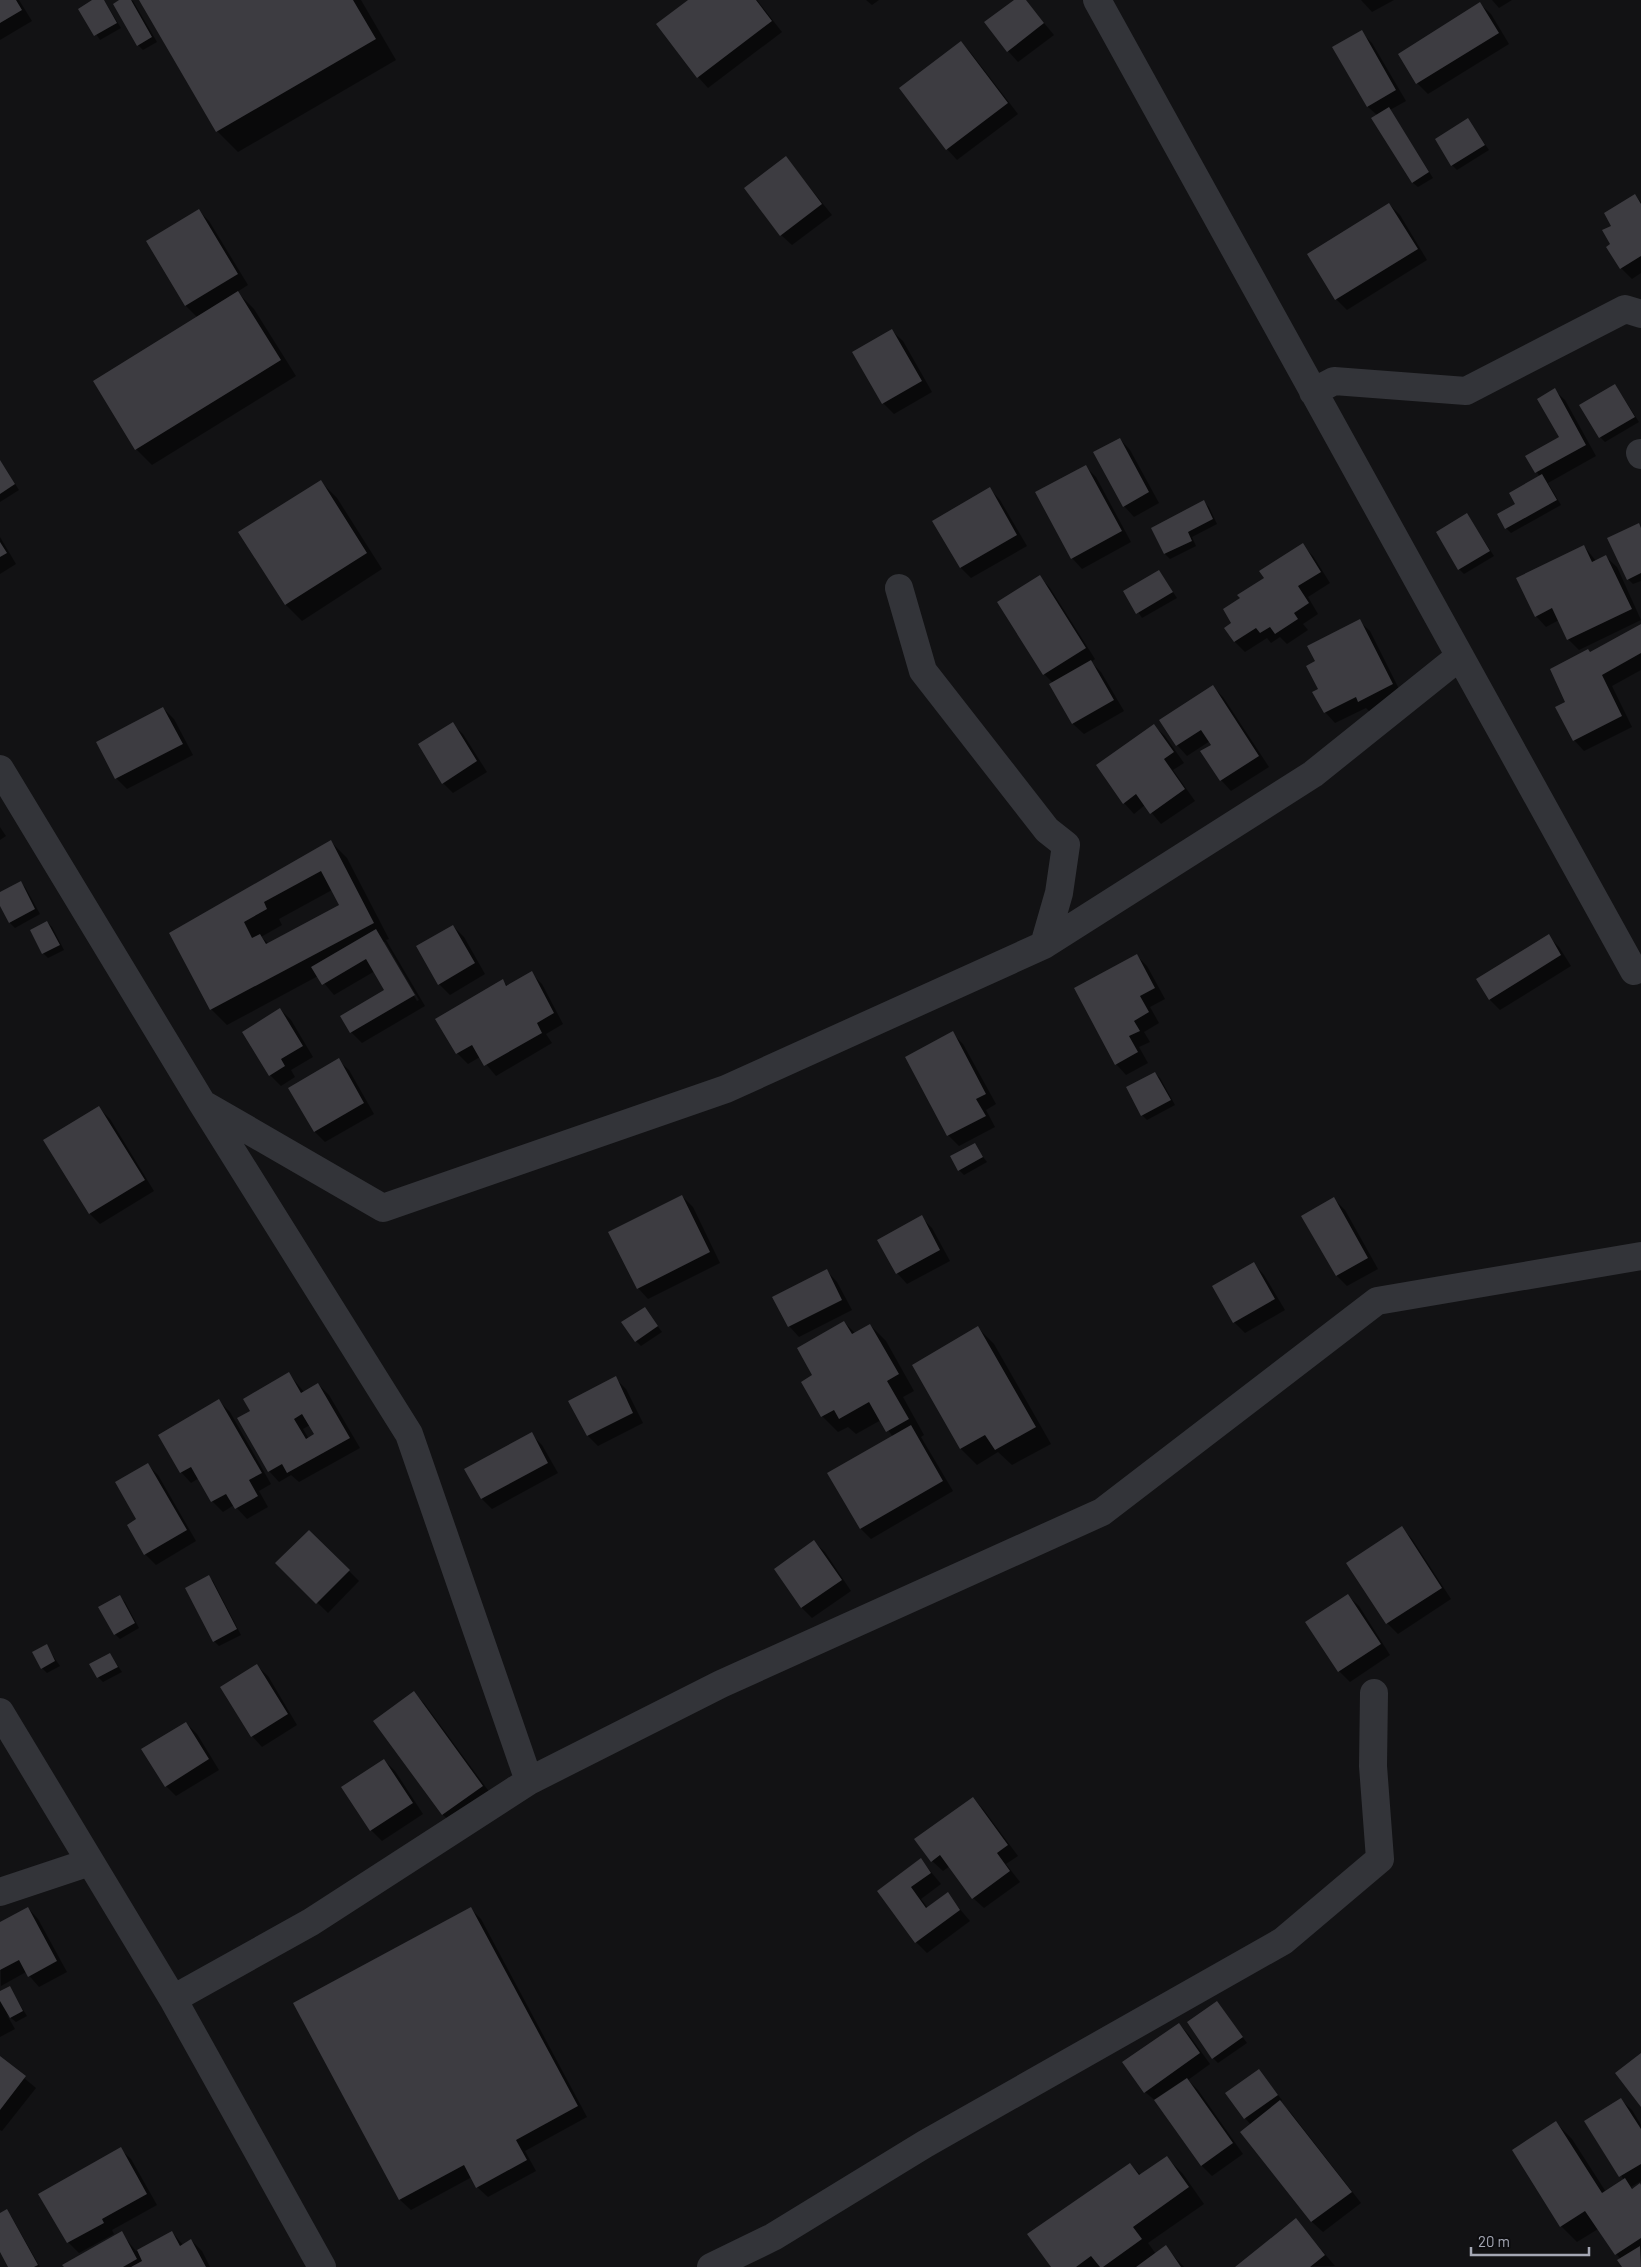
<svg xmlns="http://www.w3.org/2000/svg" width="1641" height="2267" font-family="Barlow,sans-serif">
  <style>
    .shadow { fill: #0007; fill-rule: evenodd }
    .building { fill: #3d3c41; fill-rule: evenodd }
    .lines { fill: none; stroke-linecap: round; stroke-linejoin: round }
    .minor { stroke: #333439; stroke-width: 28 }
  </style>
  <rect width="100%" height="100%" fill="#121214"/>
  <path class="shadow" d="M0 0H19L32 21 0 40Z
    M95 0 105 2 121 28 100 40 80 9Z
    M122 0 133 1 157 42 143 50 138 45Z
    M140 0H361L396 60 238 152 217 131Z
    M690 0H757L782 32 708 88 698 77Z
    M866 0H879L872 5Z
    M1016 0H1025L1054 35 1018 62 1008 51Z
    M1361 0H1394L1372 12Z
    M1492 0H1512L1499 8Z
    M1480 4 1491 14 1509 44 1428 94 1417 83 1400 54Z
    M1361 32 1372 43 1406 101 1390 110 1433 178 1418 187 1413 183 1377 115 1368 107 1334 48Z
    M961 42 971 53 1018 114 957 160 947 149Z
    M1468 120 1489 150 1457 170 1452 165Z
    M786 158 832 215 792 245 781 235Z
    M1635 196 1641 202V273L1632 279 1621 268 1612 245V226Z
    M1389 204 1400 215 1427 260 1347 310 1336 299 1308 255Z
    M199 211 209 221 248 285 237 292 254 309 296 376 152 465 136 449 94 382 198 318 186 306 148 242Z
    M892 331 903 341 932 392 894 414 883 403Z
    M1615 385 1639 422 1605 442 1600 437Z
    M1554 390 1565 400 1596 456 1548 483 1561 505 1511 533 1506 528 1517 504 1540 477 1527 456 1560 437Z
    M1120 439 1130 450 1159 503 1134 517 1124 506Z
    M0 463 5 468 19 490 0 502Z
    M1086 467 1096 477 1131 542 1082 569 1072 558Z
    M321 482 337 498 382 569 302 621 286 605 240 533Z
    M990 489 1000 500 1027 546 971 578 961 568 934 521Z
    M1204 502 1209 507 1217 524 1192 537 1196 546 1170 559 1165 554 1152 528Z
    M1467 515 1494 556 1464 574 1459 569Z
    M1638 525 1641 527V581L1633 584 1628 579Z
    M0 537 16 564 0 574Z
    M1302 545 1313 556 1330 583 1308 597 1318 614 1303 624 1308 630 1287 644 1280 637 1271 643 1267 638 1245 652 1235 642 1233 623 1241 599Z
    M1584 546 1596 561 1606 557 1617 567 1641 620 1579 650 1568 639 1559 620 1546 627 1536 616Z
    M1159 571 1177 598 1142 618 1125 592Z
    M1040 577 1050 588 1095 659 1091 662 1101 672 1124 711 1084 734 1073 724 1051 684 1053 683 1044 674 999 603Z
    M1359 621 1370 631 1402 695 1370 712 1366 708 1335 723 1325 712 1317 662Z
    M1641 625V670L1612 686 1632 727 1584 751 1574 740 1567 702 1591 653Z
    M1213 687 1223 697 1269 767 1231 791 1221 780 1210 741 1187 756 1177 745Z
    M163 708 174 719 193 755 127 789 116 778 97 742Z
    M452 724 463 734 487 772 453 793 443 783Z
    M1154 726 1165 736 1184 763 1173 770 1195 801 1161 824 1145 805 1134 814 1124 803Z
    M0 827 6 836 0 840Z
    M331 842 347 858 389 939 386 940 425 1006 362 1043 351 1032 386 990 375 971 334 995 318 976 227 1025 211 1009 170 934ZM332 890 341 906 269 944 261 937 282 925 279 919ZM382 942H385L419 1000 417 1001Z
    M20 882 25 887 40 914 15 928 10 923 0 903V894Z
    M47 922 52 927 64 950 48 958 43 953Z
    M453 926 464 937 485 974 450 995 439 984Z
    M1548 936 1559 947 1571 966 1500 1010 1489 999Z
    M1136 955 1147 966 1165 999 1150 1007 1159 1023 1144 1032 1150 1042 1139 1047 1148 1063 1126 1075 1116 1064Z
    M531 973 542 984 563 1024 546 1034 552 1043 496 1076 480 1057 468 1064 457 1053 502 981 508 986Z
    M280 1009 291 1020 313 1057 291 1070 295 1077 281 1086 270 1075Z
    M952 1033 963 1044 996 1104 986 1110 995 1127 959 1146 948 1135 907 1057Z
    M338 1060 349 1070 374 1114 325 1142 315 1132Z
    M1155 1073 1160 1078 1175 1105 1147 1120 1142 1115Z
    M99 1108 110 1119 154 1191 100 1224 90 1214Z
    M974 1145 987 1162 964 1175 959 1170Z
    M682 1196 693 1207 720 1263 648 1299 638 1288Z
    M1334 1199 1345 1210 1378 1269 1347 1286 1337 1276 1303 1216Z
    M921 1217 932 1228 950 1261 907 1284 897 1273Z
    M1254 1264 1264 1275 1285 1310 1245 1333 1234 1322Z
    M827 1271 837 1282 852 1310 799 1337 789 1326Z
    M644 1308 662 1332 641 1346 636 1341Z
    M844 1322 856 1334 870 1325 886 1341 914 1391 903 1397 924 1435 921 1437 953 1491 871 1539 860 1528 893 1437 881 1420 856 1434 848 1427 838 1432 822 1416 802 1382 814 1376Z
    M978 1328 994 1344 1051 1444 1012 1465 998 1452 977 1465 961 1449 913 1365Z
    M289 1374 304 1392 318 1384 329 1395 360 1448 299 1482 291 1475 279 1482 269 1471 252 1411ZM310 1425 316 1435 309 1439 303 1429Z
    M615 1378 626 1389 643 1423 598 1446 588 1436 570 1401Z
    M219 1401 230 1412 271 1484 259 1491 268 1507 247 1519 234 1505 223 1512 212 1501 199 1478 191 1483 181 1472Z
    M531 1434 542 1445 558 1473 492 1509 482 1499Z
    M148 1465 158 1475 196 1541 156 1565 145 1554 138 1520Z
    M1402 1528 1412 1539 1451 1599 1398 1634 1387 1623Z
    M309 1531 359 1581 328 1613 277 1563Z
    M814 1542 825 1552 851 1591 812 1618 802 1608 775 1569Z
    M208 1576 213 1581 241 1635 219 1646 214 1641Z
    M1348 1596 1359 1606 1390 1655 1350 1682 1339 1671Z
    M120 1597 125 1602 139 1628 120 1639 115 1634Z
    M46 1646 60 1666 47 1673 42 1668Z
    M110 1654 122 1672 103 1682 98 1677Z
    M257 1666 268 1676 297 1725 262 1747 252 1736Z
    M414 1693 424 1703 493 1797 454 1825 443 1815 375 1721Z
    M186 1723 197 1734 219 1770 176 1796 166 1786Z
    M384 1760 395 1771 423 1814 382 1841 371 1830Z
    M973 1798 983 1809 1018 1856 1006 1864 1020 1882 984 1908 973 1898 950 1866 943 1871 932 1861Z
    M921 1860 941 1884 921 1899 928 1908 947 1894 970 1921 927 1953 916 1942 879 1891Z
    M28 1908 38 1919 67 1972 39 1987 26 1972 1 1986 0 1923Z
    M470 1908 481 1919 587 2117 525 2151 536 2171 488 2197 477 2187 472 2177 411 2210 400 2200 295 2003Z
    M9 1987 27 2016 16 2022 7 2015 15 2029 0 2037V1992Z
    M1217 2002 1247 2043 1218 2063 1213 2058Z
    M1179 2024 1189 2035 1210 2064 1188 2080 1198 2090 1243 2154 1212 2176 1202 2166 1157 2102 1145 2092Z
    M0 2058 36 2088 2 2131 0 2130Z
    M1259 2071 1282 2100 1280 2102 1291 2113 1361 2203 1323 2232 1312 2222 1242 2132 1251 2125 1245 2118Z
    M1621 2100 1632 2110 1641 2125V2181L1631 2187 1633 2189 1641 2186V2267H1623L1621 2260 1598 2229 1577 2242 1561 2226 1556 2123 1572 2139 1606 2192 1624 2180 1586 2122Z
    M120 2149 131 2159 157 2205 112 2230 114 2234 79 2253 68 2242 40 2194Z
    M1167 2158 1183 2174 1204 2204 1148 2243 1156 2254 1165 2247 1184 2267H1052L1130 2164 1141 2175Z
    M6 2211 11 2216 40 2267H10L0 2250V2214Z
    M1296 2220 1335 2266 1237 2267Z
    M172 2232 183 2245 191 2240 202 2251 210 2267H65L121 2233 136 2251Z"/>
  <path class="building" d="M0 0H16L22 10 0 23Z
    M92 0H104L117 23 94 36 78 9Z
    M119 0H131L152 37 137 46 113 4Z
    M139 0H353L376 39 216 132Z
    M688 0H756L772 21 697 78 656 24Z
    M1014 0H1026L1044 23 1007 52 984 22Z
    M1480 2 1499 33 1416 84 1398 54Z
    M1362 30 1396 90 1367 107 1332 47Z
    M961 41 1008 103 946 150 899 88Z
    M1389 107 1429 172 1412 183 1371 118Z
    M1468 118 1485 145 1451 166 1435 139Z
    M786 156 822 204 780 236 744 188Z
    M1635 194 1641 204V256L1620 269 1606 247 1610 244 1602 230 1611 226 1604 213Z
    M1389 203 1418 249 1335 300 1307 254Z
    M199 209 238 274 185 306 146 241Z
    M238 291 281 360 135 450 93 381Z
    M892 329 922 381 882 404 852 352Z
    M1615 384 1635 417 1599 438 1579 405Z
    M1555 388 1586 445 1535 473 1525 456 1559 437 1537 399Z
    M1120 438 1149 492 1123 507 1093 452Z
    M0 460 15 484 0 494Z
    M1086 465 1122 531 1071 559 1035 492Z
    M1542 474 1557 500 1505 529 1497 514 1515 504 1509 493Z
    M321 480 367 553 285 605 238 532Z
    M990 487 1017 535 960 568 932 521Z
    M1204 500 1213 519 1188 532 1192 541 1164 554 1151 528Z
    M1467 513 1490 551 1458 570 1436 532Z
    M1639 523 1641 528V573L1627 580 1607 538Z
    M0 542 7 553 0 557Z
    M1303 543 1321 572 1298 586 1309 603 1294 613 1298 619 1275 634 1270 627 1260 633 1256 628 1234 642 1224 628 1231 623 1223 609 1240 598 1237 595 1264 578 1259 571Z
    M1584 545 1592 562 1606 555 1632 609 1567 640 1552 608 1535 617 1516 578Z
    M1159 570 1173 592 1136 614 1123 591Z
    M1040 575 1086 648 1043 675 997 602Z
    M1360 619 1393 684 1358 702 1356 697 1324 713 1312 692 1318 689 1306 666 1315 661 1307 646Z
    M1641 624V653L1602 675 1622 716 1573 741 1555 707 1565 702 1550 669 1588 649 1590 652Z
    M1091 660 1114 700 1072 724 1049 684Z
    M1213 685 1259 756 1220 781 1200 751 1211 745 1201 730 1176 746 1159 720Z
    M163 707 183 744 115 779 96 742Z
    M453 722 477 761 442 784 418 744Z
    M1154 724 1174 752 1164 759 1185 789 1150 814 1136 794 1123 804 1096 765Z
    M331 840 374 923 210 1010 169 933ZM321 871 339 905 266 944 260 934 252 938 244 922 267 909 264 902Z
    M21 881 35 909 9 923 0 906V892Z
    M47 921 60 945 42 954 30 930Z
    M453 925 475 963 438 985 416 946Z
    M376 929 415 995 350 1033 340 1016 384 990 366 959 322 985 311 967Z
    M1549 934 1561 955 1489 1000 1476 979Z
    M1137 954 1155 988 1140 996 1149 1012 1134 1021 1140 1031 1129 1036 1138 1052 1115 1065 1074 988Z
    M532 971 554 1013 537 1023 542 1033 484 1066 472 1045 456 1054 435 1019 503 979 506 986Z
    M280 1008 303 1046 281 1059 285 1066 269 1076 242 1032Z
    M953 1031 986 1094 976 1099 986 1116 947 1136 905 1057Z
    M339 1058 364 1103 314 1132 288 1088Z
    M1155 1072 1171 1100 1141 1116 1126 1087Z
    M99 1106 145 1180 89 1214 43 1140Z
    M975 1143 983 1157 958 1171 950 1156Z
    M682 1195 710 1252 637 1289 608 1232Z
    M1334 1197 1368 1258 1336 1276 1301 1216Z
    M922 1215 940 1250 896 1274 877 1240Z
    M1254 1262 1275 1299 1233 1323 1212 1286Z
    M827 1269 842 1300 788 1327 772 1297Z
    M645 1307 658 1326 635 1342 621 1322Z
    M844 1321 852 1334 870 1324 899 1374 887 1381 909 1419 886 1432 869 1402 839 1419 834 1410 821 1417 801 1382 812 1375 797 1348Z
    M978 1326 1036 1427 995 1450 985 1435 960 1449 912 1365Z
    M289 1372 301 1393 318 1383 350 1438 287 1473 282 1464 268 1472 237 1418 250 1411 243 1399ZM302 1414 314 1434 306 1439 294 1419Z
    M616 1376 633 1413 587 1436 568 1401Z
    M219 1399 262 1473 249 1480 258 1496 235 1509 226 1494 211 1502 191 1467 180 1473 158 1435Z
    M911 1425 943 1481 860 1529 827 1473Z
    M532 1432 548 1463 481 1499 464 1469Z
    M148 1463 187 1530 144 1555 127 1525 136 1519 115 1482Z
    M1402 1526 1442 1588 1386 1624 1346 1563Z
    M309 1530 350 1570 316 1604 275 1563Z
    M814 1540 842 1580 801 1608 774 1569Z
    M209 1575 237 1629 213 1642 185 1588Z
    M1348 1594 1381 1644 1338 1672 1305 1622Z
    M120 1595 135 1623 114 1635 98 1607Z
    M47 1644 55 1661 41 1669 32 1652Z
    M110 1653 118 1667 97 1678 89 1664Z
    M257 1664 288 1714 251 1737 220 1687Z
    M414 1691 483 1786 442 1815 373 1721Z
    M186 1722 209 1759 165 1787 141 1749Z
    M384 1759 413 1803 370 1831 341 1787Z
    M973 1797 1008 1845 997 1853 1010 1871 972 1899 940 1855 931 1862 914 1839Z
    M921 1858 931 1873 911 1887 926 1908 948 1892 960 1910 915 1943 877 1891Z
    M28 1907 57 1961 28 1977 19 1960 0 1970V1922Z
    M471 1907 578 2106 516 2140 527 2160 476 2188 464 2165 399 2200 293 2003Z
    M10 1986 23 2011 10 2018 0 2001V1991Z
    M1217 2001 1243 2037 1212 2059 1187 2022Z
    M1179 2023 1200 2053 1144 2093 1122 2062Z
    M1641 2053V2107L1615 2073Z
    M0 2056 26 2076 0 2110Z
    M1259 2069 1278 2095 1244 2119 1225 2093Z
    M1187 2078 1233 2143 1201 2166 1154 2100Z
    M1621 2098 1641 2129V2164L1619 2177 1584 2121Z
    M1280 2100 1352 2192 1311 2222 1240 2132Z
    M1556 2121 1602 2193 1625 2178 1632 2189 1640 2183 1641 2185V2238L1615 2255 1585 2211 1560 2227 1512 2150Z
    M121 2147 147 2194 102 2219 104 2223 67 2243 38 2194Z
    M1167 2156 1189 2187 1133 2227 1142 2239 1103 2267H1100L1091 2256 1076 2267H1051L1027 2234 1130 2163 1139 2175Z
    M7 2209 38 2265 34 2267H8L0 2252V2213Z
    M1296 2218 1325 2255 1310 2267H1235Z
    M122 2231 137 2259 123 2267H64L62 2265Z
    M172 2231 180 2246 191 2239 206 2267H131L142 2261 137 2250Z
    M1166 2245 1181 2267H1136Z
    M1640 2246 1641 2267H1622L1617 2260Z"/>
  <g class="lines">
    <path class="minor" d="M1097 0 1634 971
      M1313 392 1334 381 1466 391 1625 309 1641 314
      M1640 453 1641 455
      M899 588 923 671 1047 830 1066 845 1059 893 1044 945
      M0 769 202 1103 409 1434 529 1781 311 1922 173 1999 322 2267
      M205 1105 383 1208 726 1089 1044 945 1313 774 1459 657
      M0 1712 173 1999
      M529 1781 721 1684 1102 1512 1377 1301 1641 1256
      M0 1892 90 1862
      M711 2267 773 2237 925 2144 1283 1941 1380 1859 1373 1766 1374 1693"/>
  </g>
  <path d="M1471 2247v8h118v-8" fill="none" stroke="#a4a7b4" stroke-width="2.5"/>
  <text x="1478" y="2247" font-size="15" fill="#a4a7b4" stroke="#0d0d0f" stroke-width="4" paint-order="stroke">20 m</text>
</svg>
